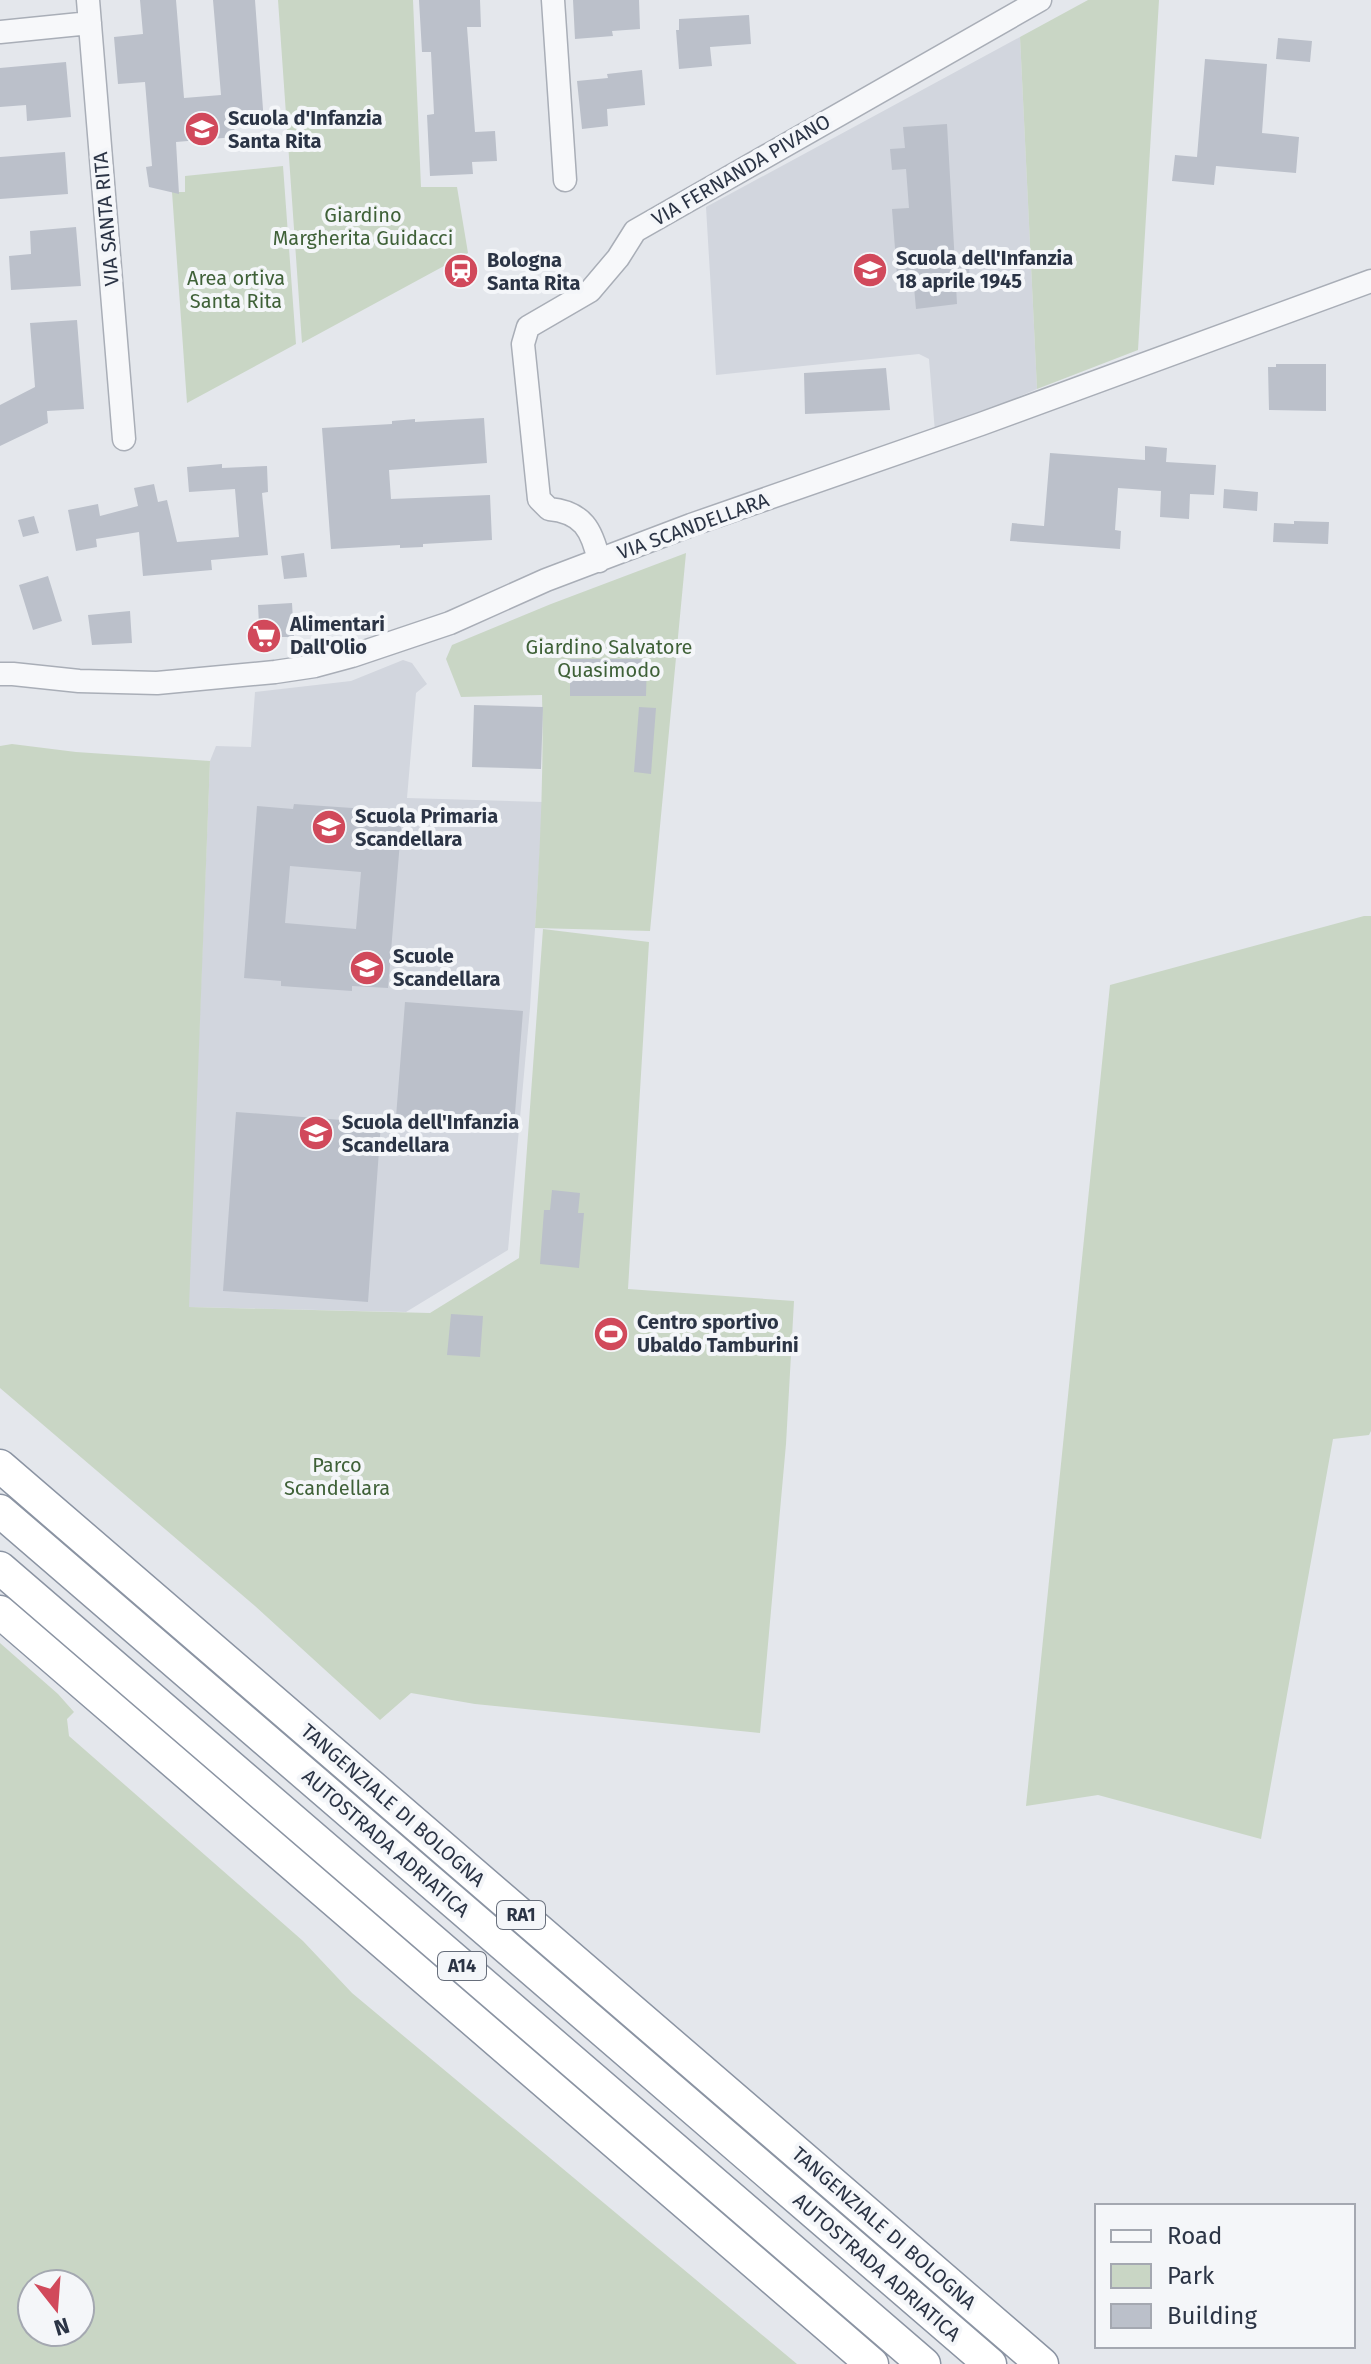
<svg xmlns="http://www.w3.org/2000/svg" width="1371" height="2364" font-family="'Fira Sans',sans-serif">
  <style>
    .built { fill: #d2d6de }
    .green { fill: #c9d6c5; fill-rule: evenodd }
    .building { fill: #bbc0ca; fill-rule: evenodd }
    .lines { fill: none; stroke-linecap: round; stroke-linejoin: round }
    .minor-casing { stroke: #a9aeb7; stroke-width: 25 }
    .highway-casing { stroke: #8b94a3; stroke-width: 35 }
    .minor { stroke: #f7f8fa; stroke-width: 22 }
    .highway { stroke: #fff; stroke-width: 32 }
    .labels { text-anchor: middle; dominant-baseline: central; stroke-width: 8; stroke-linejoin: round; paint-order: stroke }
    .shield { fill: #f4f6f9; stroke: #676e7b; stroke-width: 2 }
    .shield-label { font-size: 18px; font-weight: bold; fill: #2b3445 }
    .poi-label { font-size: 20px; font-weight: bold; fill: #2b3445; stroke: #f4f6f9; text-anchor: start }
    .street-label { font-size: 20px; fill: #2b3445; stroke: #f4f6f9 }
    .park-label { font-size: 20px; fill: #3f6138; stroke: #f4f6f9 }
  </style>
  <rect width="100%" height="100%" fill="#e4e7ec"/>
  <path class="built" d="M1020 37 1037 389 935 432 929 359 919 354 716 375 706 207Z
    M403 660 412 663 427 684 416 693 407 798 543 802 530 1008 508 1250 406 1312 188 1307 210 761 216 746 251 747 255 692 351 681Z"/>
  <path class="green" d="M278 0H413L421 187H457L468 253 302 343Z
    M1088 0H1159L1138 350 1037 389 1020 37Z
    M283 166 296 344 187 403 172 192H185V176Z
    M686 553 650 931 535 928C540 850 544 773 542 695L461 697 446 659 452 645 551 604Z
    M12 744 76 752 210 761 189 1307 430 1313 519 1258 543 929 649 942 628 1289 794 1301 786 1444 760 1733 475 1704 411 1693 380 1720 255 1606 0 1388V746Z
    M1364 916H1371V1431L1369 1435 1333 1439 1261 1839 1098 1795 1026 1806 1110 985Z
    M0 1643 58 1694 74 1712 67 1719 69 1736 303 1941 352 1993 797 2364H0ZM32 2284H80V2332H32Z"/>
  <path class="building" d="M140 0H176L184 98 221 95 213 0H255L264 123 234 125 235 137 176 142 179 194 149 187 146 167 152 166 145 82 118 84 114 37 143 34Z
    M419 0H480L481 27H467L475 132 495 131 497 161 472 162 473 174 430 176 427 115 434 114 431 52H422Z
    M573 0H639L640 29 612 31 613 36 575 39Z
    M749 15 751 44 710 47 712 66 679 69 676 30H679V19Z
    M1278 38 1312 41 1310 62 1276 59Z
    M1205 59 1267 64 1262 133 1299 137 1296 173 1216 166 1214 185 1172 181 1175 155 1197 157Z
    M66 62 71 117 27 121 26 105 0 107V68Z
    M642 70 645 105 607 109 608 126 582 129 577 81 608 78 607 74Z
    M947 124 955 264 969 263 970 284 956 285 957 304 916 309 914 287 898 288 892 209 909 208 906 169 892 170 890 149 905 148 903 127Z
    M65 152 68 194 0 199V157Z
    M76 227 81 286 11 290 9 256 31 254 30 231Z
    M77 320 84 409 47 411 48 423 0 446V405L35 387 30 323Z
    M1276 364H1326V411L1269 410 1268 367H1276Z
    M886 368 890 410 805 414 804 373Z
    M484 418 487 463 389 470 391 499 490 495 492 540 423 544V547L400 548V545L331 549 322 428 392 424V421L415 419V422Z
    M1145 446 1167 448 1166 462 1216 465 1214 495 1190 494 1189 519 1160 517 1161 491 1118 488 1115 530 1121 531 1120 549 1010 541 1012 523 1044 526 1050 453 1145 460Z
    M222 464V468L267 466 268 492 262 493 268 555 211 560 212 570 143 576 139 532 96 539 97 547 76 551 68 510 98 504 100 516 138 506 134 488 154 484 158 502 167 500 177 542 239 537 235 489 189 492 187 467Z
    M1224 489 1258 492 1257 511 1223 508Z
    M34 516 39 533 23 537 18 520Z
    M1294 521 1329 522 1328 544 1273 542 1274 523 1294 524Z
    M304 553 307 577 284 579 281 556Z
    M48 576 62 621 33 630 19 585Z
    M292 603 294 637H277V643L260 644 258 605Z
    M130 611 132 643 92 645 88 615Z
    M570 659H647L646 696H570Z
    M474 705 543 707 541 769 472 767Z
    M639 707 656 708 651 774 634 772Z
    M294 804 367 809 366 814 402 817 388 988 352 986V991L281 986V981L244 978 257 806 293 809ZM290 866 361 872 356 929 285 923Z
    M405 1002 523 1011 514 1126 396 1117Z
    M236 1112 381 1123 368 1302 223 1291Z
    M552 1190 580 1193 578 1213H584L579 1268 540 1264 544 1210H550Z
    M451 1314 483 1316 480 1357 447 1355Z"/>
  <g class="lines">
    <g class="minor-casing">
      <path id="minor" d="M88 0 124 439
        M553 0 565 180
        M0 32 90 23
        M599 561C592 530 583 512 549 509L539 499 523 344 528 327 590 291 618 258 635 231 1040 0
        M0 674H13L79 681 157 683 275 672 315 666 352 656 450 623 546 580 691 525 981 424 1371 281"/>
    </g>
    <g class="highway-casing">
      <path id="highway" d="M0 1466 1042 2364
        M0 1511 990 2364
        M0 1568 924 2364
        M0 1612 872 2364"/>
    </g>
    <use href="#minor" class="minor"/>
    <use href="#highway" class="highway"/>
  </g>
  <defs>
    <g id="school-disc" transform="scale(1.8)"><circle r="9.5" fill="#d1495b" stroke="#f4f6f9"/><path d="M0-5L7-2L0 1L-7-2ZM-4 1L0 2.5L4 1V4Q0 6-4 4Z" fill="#fff"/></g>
    <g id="station-disc" transform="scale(1.8)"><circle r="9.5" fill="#d1495b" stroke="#f4f6f9"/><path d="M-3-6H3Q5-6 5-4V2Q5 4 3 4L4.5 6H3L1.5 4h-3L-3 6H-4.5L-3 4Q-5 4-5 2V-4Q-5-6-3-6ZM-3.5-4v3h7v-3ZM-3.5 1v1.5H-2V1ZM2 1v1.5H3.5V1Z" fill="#fff"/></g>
    <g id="supermarket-disc" transform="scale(1.8)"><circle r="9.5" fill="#d1495b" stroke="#f4f6f9"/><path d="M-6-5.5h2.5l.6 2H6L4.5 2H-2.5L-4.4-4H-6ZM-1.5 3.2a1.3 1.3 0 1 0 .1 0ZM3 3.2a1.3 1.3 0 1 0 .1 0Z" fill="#fff"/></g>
    <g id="stadium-disc" transform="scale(1.8)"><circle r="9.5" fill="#d1495b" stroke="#f4f6f9"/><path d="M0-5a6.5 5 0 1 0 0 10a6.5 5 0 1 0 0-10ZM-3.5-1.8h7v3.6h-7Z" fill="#fff"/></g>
  </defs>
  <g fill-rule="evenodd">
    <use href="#school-disc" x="202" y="129"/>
    <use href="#school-disc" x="870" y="270"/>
    <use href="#station-disc" x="461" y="271"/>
    <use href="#supermarket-disc" x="264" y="636"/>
    <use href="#school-disc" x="329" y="827"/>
    <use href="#school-disc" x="367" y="968"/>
    <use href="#school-disc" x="316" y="1133"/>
    <use href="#stadium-disc" x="611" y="1334"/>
  </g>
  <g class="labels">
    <g class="shield">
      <rect x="497" y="1901" width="48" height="28" rx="6"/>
      <rect x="438" y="1952" width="48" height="28" rx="6"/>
    </g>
    <g class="shield-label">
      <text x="521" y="1915">RA1</text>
      <text x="462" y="1966">A14</text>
    </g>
    <g class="poi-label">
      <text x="228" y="118">Scuola d'Infanzia<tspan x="228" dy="23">Santa Rita</tspan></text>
      <text x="896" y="258">Scuola dell'Infanzia<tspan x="896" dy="23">18 aprile 1945</tspan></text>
      <text x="487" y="260">Bologna<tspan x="487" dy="23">Santa Rita</tspan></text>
      <text x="290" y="624">Alimentari<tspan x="290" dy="23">Dall'Olio</tspan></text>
      <text x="355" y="816">Scuola Primaria<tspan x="355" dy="23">Scandellara</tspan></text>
      <text x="393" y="956">Scuole<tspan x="393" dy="23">Scandellara</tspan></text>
      <text x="342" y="1122">Scuola dell'Infanzia<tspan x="342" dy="23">Scandellara</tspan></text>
      <text x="637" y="1322">Centro sportivo<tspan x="637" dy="23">Ubaldo Tamburini</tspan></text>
    </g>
    <g class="street-label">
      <text transform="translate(741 170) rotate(-30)">VIA FERNANDA PIVANO</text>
      <text transform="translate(106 219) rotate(-95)">VIA SANTA RITA</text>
      <text transform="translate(693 526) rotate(-20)">VIA SCANDELLARA</text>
      <text transform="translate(393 1805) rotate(41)">TANGENZIALE DI BOLOGNA</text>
      <text transform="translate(386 1843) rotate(41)">AUTOSTRADA ADRIATICA</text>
      <text transform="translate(884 2228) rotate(41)">TANGENZIALE DI BOLOGNA</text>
      <text transform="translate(877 2267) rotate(41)">AUTOSTRADA ADRIATICA</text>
    </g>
    <g class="park-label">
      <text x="363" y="215">Giardino<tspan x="363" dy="23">Margherita Guidacci</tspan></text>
      <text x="236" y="278">Area ortiva<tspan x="236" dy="23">Santa Rita</tspan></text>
      <text x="609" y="647">Giardino Salvatore<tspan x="609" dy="23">Quasimodo</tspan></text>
      <text x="337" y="1465">Parco<tspan x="337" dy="23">Scandellara</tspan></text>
    </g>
  </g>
  <rect x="1095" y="2204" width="260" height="144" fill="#f4f6f9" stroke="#a4a8b1" stroke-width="2"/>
  <rect x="1111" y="2230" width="40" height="12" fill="#f7f8fa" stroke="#a4a8b1" stroke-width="2"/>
  <text x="1167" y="2244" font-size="24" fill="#2b3445">Road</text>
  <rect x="1111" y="2264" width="40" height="24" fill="#c9d6c5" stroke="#a4a8b1" stroke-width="2"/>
  <text x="1167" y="2284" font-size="24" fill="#2b3445">Park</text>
  <rect x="1111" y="2304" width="40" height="24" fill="#bbc0ca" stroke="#a4a8b1" stroke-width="2"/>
  <text x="1167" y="2324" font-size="24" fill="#2b3445">Building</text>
  <g transform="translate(56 2308) rotate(163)"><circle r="38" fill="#f4f6f9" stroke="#a4a8b1" stroke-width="2"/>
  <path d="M0-6L14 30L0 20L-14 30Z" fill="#d1495b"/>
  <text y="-12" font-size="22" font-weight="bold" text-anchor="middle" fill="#2b3445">N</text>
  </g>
</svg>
